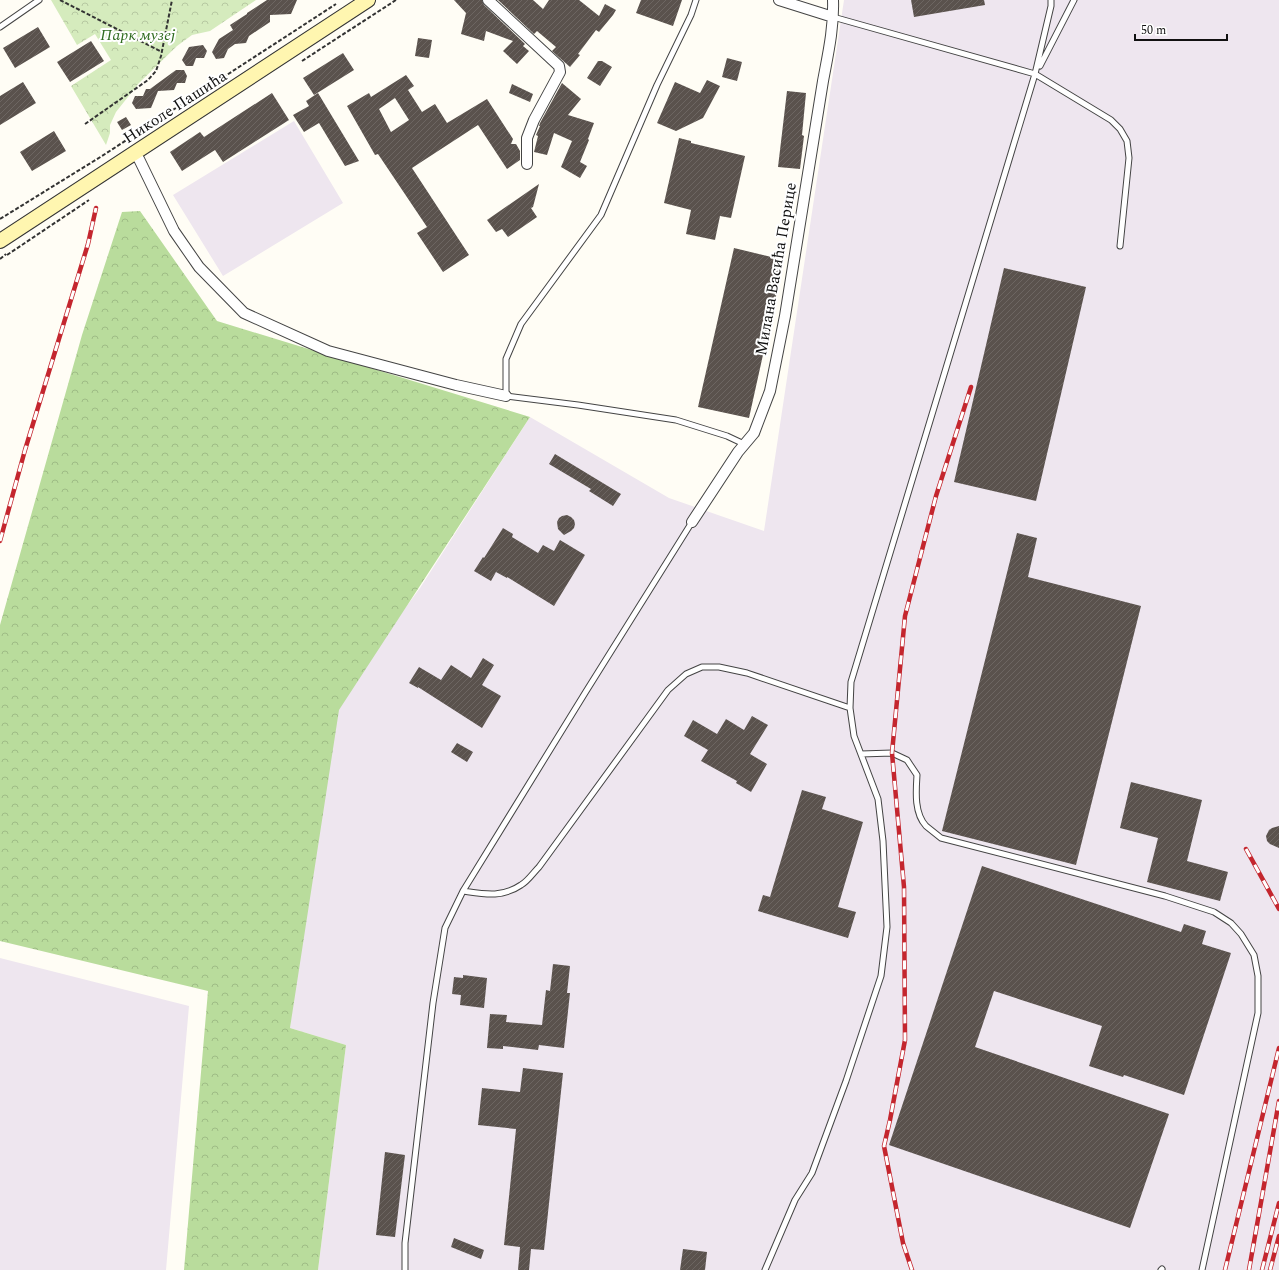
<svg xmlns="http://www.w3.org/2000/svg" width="1279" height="1270" font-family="Spectral,serif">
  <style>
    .industrial { fill: #eee6ef }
    .forest { fill: url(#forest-crowns) }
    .park { fill: url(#park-crowns) }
    .building { fill: url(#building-hatch); fill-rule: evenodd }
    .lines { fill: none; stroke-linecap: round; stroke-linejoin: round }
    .lane-casing { stroke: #444; stroke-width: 7 }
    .street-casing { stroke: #444; stroke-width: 12 }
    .secondary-casing { stroke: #333; stroke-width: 16 }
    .path { stroke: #333; stroke-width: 2; stroke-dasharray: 4 2; stroke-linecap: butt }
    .lane { stroke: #fff; stroke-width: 5 }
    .street { stroke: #fff; stroke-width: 10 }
    .secondary { stroke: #fff6b0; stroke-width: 14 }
    .rail-casing { stroke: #c4262e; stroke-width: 4.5 }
    .rail { stroke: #fff; stroke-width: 3; stroke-dasharray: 9; stroke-linecap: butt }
    .labels { text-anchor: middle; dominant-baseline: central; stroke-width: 4; stroke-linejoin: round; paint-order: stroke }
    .park-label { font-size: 16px; font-style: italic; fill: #2f6b1f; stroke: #fff }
    .street-label { font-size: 16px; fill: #111; stroke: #fff }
  </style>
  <defs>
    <pattern id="forest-crowns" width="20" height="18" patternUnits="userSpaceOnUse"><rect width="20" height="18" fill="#b9dc9c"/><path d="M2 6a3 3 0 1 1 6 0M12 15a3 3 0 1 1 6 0" fill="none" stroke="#9ebc85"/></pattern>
    <pattern id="park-crowns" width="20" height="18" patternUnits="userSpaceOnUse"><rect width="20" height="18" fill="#d5ebbd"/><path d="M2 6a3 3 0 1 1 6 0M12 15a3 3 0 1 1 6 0" fill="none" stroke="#b6c8a1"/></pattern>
    <pattern id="building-hatch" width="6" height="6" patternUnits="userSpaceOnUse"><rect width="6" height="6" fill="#5a524d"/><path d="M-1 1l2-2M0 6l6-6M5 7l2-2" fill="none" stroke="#6d6662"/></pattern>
  </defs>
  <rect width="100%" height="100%" fill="#fffdf5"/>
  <path class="industrial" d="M844 0H1279V1270H318L346 1045 290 1028 328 713 420 588 530 417 669 498 764 531Z
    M294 121 343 203 223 276 173 195Z
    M0 958 189 1006 166 1270H0Z"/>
  <path class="forest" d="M140 211 217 321 530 417 339 710 290 1028 346 1045 318 1270H184L208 991 0 941V625L82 335 122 212Z"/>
  <path class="park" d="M51 0H256L210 31 192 35 177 46 139 83 116 112 110 125V133L106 145 71 86 111 60 95 34 77 45Z"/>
  <path class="building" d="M267 0H297L291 14 270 15V22L249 36 246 43 235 44 228 49 224 58 216 59 212 52 219 39 233 30 230 25 247 14V13Z
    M454 0H482L484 5 525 44 523 46 529 51 517 64 503 51 513 41 486 31 484 41 461 34 466 13Z
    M498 0H533L543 9 549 0H579L599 16 605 4 616 10 613 15 599 32 596 30 578 54 580 55 570 67 552 51 556 47 537 31 534 34Z
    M641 0H682L673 26 636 13Z
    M911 0H984L985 5 914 17Z
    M38 27 50 47 15 68 3 48Z
    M418 38 432 40 429 58 415 56Z
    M91 41 104 61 70 82 57 62Z
    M203 45 207 51 204 58H196L193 66H186L182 60 189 47Z
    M343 53 354 70 314 95 303 78Z
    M727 58 742 62 737 81 722 77Z
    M598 61H602L612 67 600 86 587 78Z
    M176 70H184L187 76 185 83H177L174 90 158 91 151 108 136 109 132 103 135 96H143L146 89H150Z
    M406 75 414 86 408 90 422 112 435 104 447 123 487 99 513 139 511 144H516L520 151V160L507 169 478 125 412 168 469 255 443 272 417 233 427 227 378 154 375 155 347 106 369 93 371 97ZM395 98 409 120 391 132 379 109Z
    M707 80 720 86 703 118 676 131 657 123 675 82 700 93Z
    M23 82 36 103 0 125V96Z
    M562 83 581 99 568 115 594 123 588 139 589 140 580 162 587 166 580 178 561 167 572 141 554 133 547 155 534 152 538 136 536 135 540 126H539L540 123Z
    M512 84 533 94 530 102 509 93Z
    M787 91 806 93 802 135 804 136 800 169 778 167Z
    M272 93 289 120 223 162 215 150 182 171 170 152 200 132 204 137Z
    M318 93 359 161 345 166 319 123 304 132 293 115 309 106 306 101Z
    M126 117 131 125 122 130 117 122Z
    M54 131 66 151 32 171 20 152Z
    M679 138 691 141V143L745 156 731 218 720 216 715 240 686 234 691 210 664 203Z
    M539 184 533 207 531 208 537 217 508 237 502 229 496 232 487 220Z
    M734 248 784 260 749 418 698 407Z
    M1004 268 1086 287 1036 501 954 482Z
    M555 454 621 494 613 506 589 491 591 489 549 464Z
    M567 515 571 517 574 520 575 524 574 528 571 531 564 535 558 529 557 522 559 518 562 516Z
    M503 528 513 534 512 537 538 553 543 545 554 551 560 540 585 555 554 606 507 577V578L496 572 491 581 474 571 483 557 484 558Z
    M1017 533 1037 538 1028 577 1141 606 1076 865 942 831Z
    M483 658 494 665 482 685 501 696 482 728 418 687V688L409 683 419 667 441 680 451 665 471 678Z
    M752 716 768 725 750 754 767 764 751 792 736 783 737 781 701 761 708 750 684 736 693 720 717 734 726 719 744 730Z
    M457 743 473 752 467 762 451 752Z
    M1131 782 1202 800 1187 861 1228 872 1220 901 1147 882 1158 838 1120 828Z
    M802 790 826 797 822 809 863 822 838 907 856 912 848 938 758 911 763 895 770 897Z
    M1279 826V848L1270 844 1267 841 1266 836 1269 830 1272 828Z
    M982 866 1181 932 1184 924 1206 931 1202 944 1231 953 1184 1095 1124 1075 1123 1077 1089 1066 1102 1026 994 991 975 1047 1169 1114 1130 1228 889 1145Z
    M553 964 570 966 567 993H570L564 1048 539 1045 538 1050 503 1046V1049L487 1048 490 1014 507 1015 506 1022 542 1025 546 990 550 991Z
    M463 975 487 978 484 1008 460 1005 461 995 452 994 454 977 463 978Z
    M523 1068 563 1073 544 1250 531 1249 529 1270H518L520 1247 504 1245 516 1129 478 1125 482 1088 520 1092Z
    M385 1152 405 1155 395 1237 376 1235Z
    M454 1238 484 1250 481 1259 451 1247Z
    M683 1249 707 1252 705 1270H680Z"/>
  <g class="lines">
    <g class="lane-casing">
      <path id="lane" d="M696 0 691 15 657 85 601 215 521 324 506 359V396L578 405 676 420 727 436 744 444
        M833 17 1035 74 1111 120 1120 129 1127 141 1129 158 1120 246
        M0 27 39 0
        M1040 66 1074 0
        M861 754 892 753 907 760 917 775C916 791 914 813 926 826 931 830 936 834 941 838L1165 896 1214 912 1231 923 1241 934 1254 955 1258 976V1013L1202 1270
        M463 891C484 894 502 898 521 885 528 881 533 873 539 867L668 690 686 674 702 667H719L747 673 850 708
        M405 1270V1243L433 1003 445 928 463 891 585 693 692 522
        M765 1270 795 1200 812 1173 846 1081 881 976 887 927 883 841 878 799 854 736 850 708 851 682 1035 74 1051 6V0
        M1161 1270 1162 1269"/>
    </g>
    <g class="street-casing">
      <path id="street" d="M488 0 559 66 560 72 534 120 527 138V164
        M779 0 833 17
        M134 154 139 159 174 231 199 267 244 313 328 351 456 385 506 396
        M692 522 738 452 754 433 770 391 785 316 823 81C828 54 834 28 833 0"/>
    </g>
    <g class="secondary-casing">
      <path id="secondary" d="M0 241 368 0"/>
    </g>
    <path class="path" d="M60 0 162 52
      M302 61 396 0
      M85 124 148 80 156 71 161 56 172 0
      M0 219 102 156 336 4
      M7 255 89 200
      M0 259 6 254"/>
    <use href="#lane" class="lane"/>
    <use href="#street" class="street"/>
    <use href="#secondary" class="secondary"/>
    <g class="rail-casing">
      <path id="rail" d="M0 541 25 450 88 244 96 208
        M1246 849 1279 909
        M912 1270 903 1243 884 1146 890 1120 905 1040 904 887 892 753 905 616 936 496 971 387
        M1225 1270 1279 1048
        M1249 1270 1279 1101
        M1262 1270 1279 1203
        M1270 1270 1279 1236"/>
    </g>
    <use href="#rail" class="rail"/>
  </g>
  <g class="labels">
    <g class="park-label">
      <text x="138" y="35">Парк музеј</text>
    </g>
    <g class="street-label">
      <text transform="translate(175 107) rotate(-33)">Николе Пашића</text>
      <text transform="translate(776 269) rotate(-80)">Милана Васића Перице</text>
    </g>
  </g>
  <path d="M1135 34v6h92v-6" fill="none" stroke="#111111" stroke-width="2"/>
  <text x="1141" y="34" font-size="12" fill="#111111" stroke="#ffffff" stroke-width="3" paint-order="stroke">50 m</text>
</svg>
